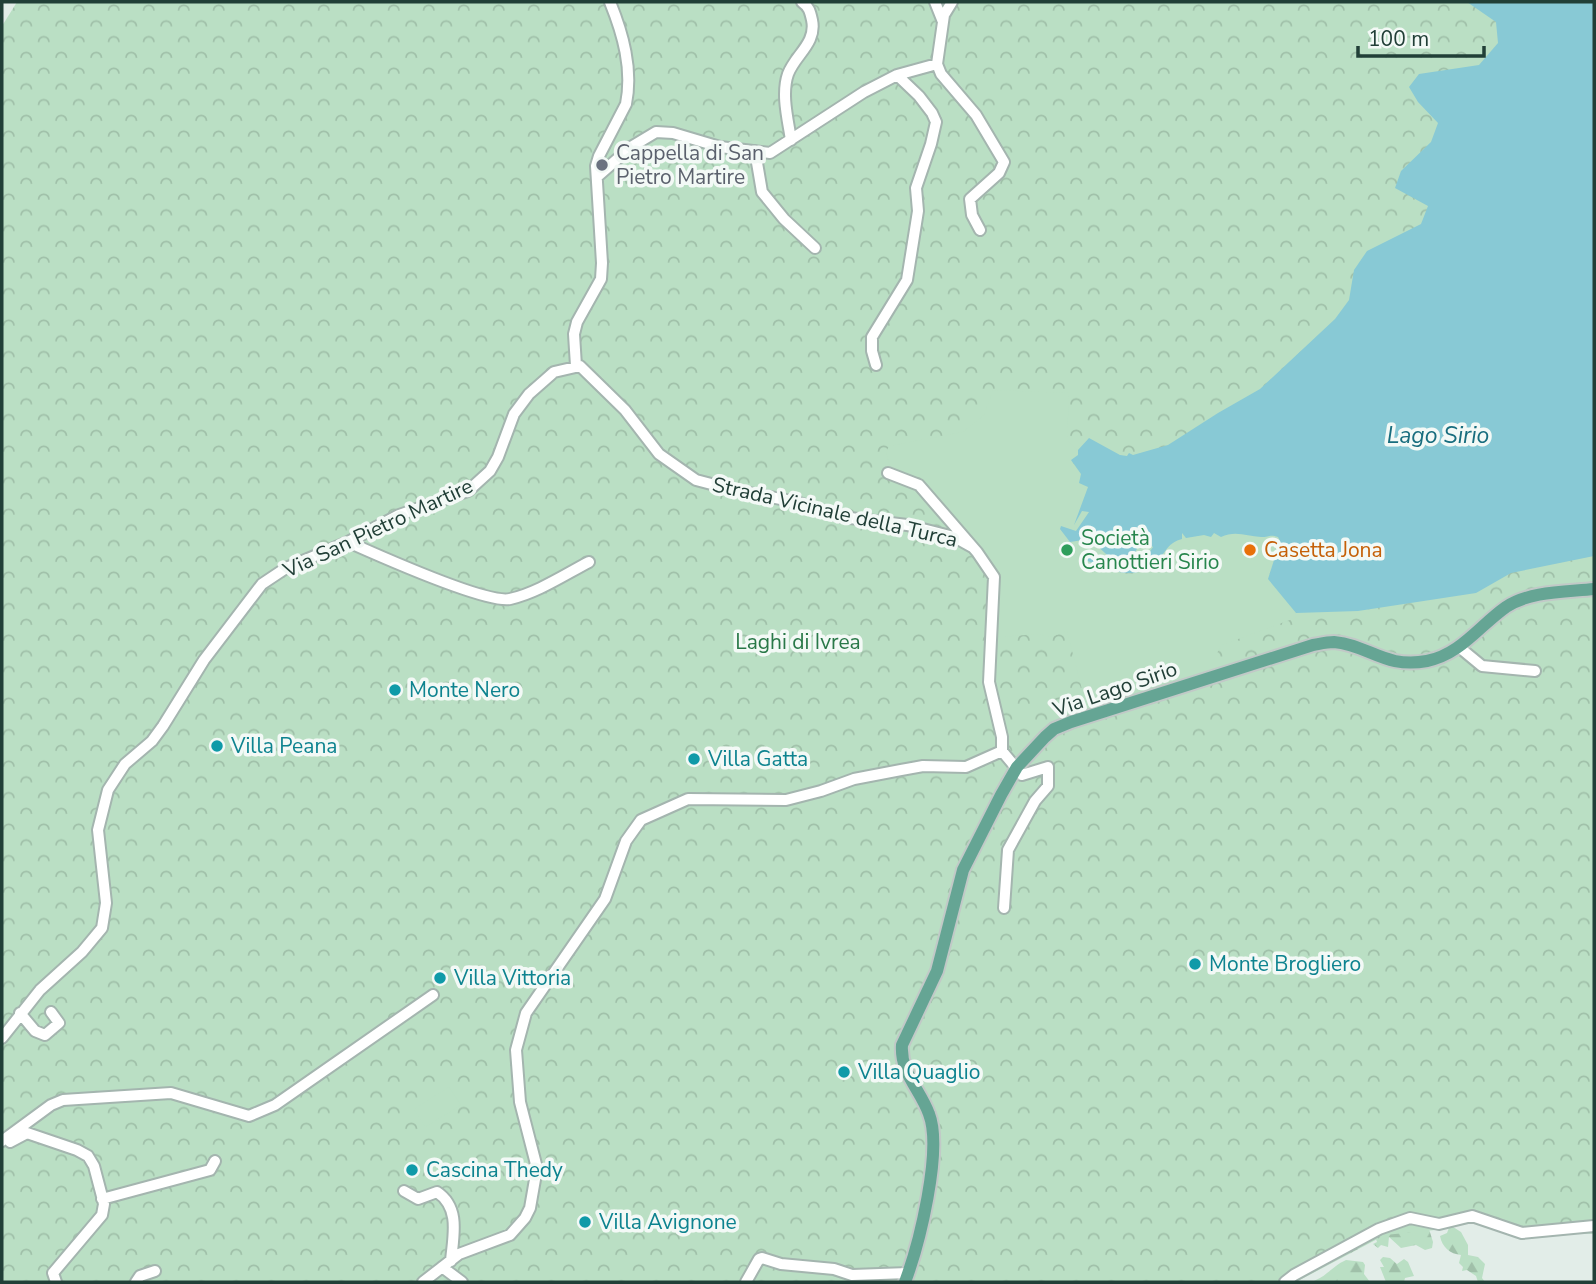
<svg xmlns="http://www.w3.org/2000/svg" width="1596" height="1284" font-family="'Nunito Sans',sans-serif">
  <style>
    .forest { fill: url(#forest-firs) }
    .park { fill: url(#park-crowns) }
    .pitch { fill: #badfc4 }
    .water { fill: #88c9d5 }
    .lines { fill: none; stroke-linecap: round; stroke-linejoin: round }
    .minor-casing { stroke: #a4b5af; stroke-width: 14 }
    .major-casing { stroke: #c1c9c7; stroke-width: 16 }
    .minor { stroke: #fff; stroke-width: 10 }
    .major { stroke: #65a594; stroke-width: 12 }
    .worship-dot { fill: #6b7280; stroke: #f3f9f6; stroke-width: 2.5 }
    .leisure-dot { fill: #2e9e5b; stroke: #f3f9f6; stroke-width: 2.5 }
    .food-dot { fill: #e8710a; stroke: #f3f9f6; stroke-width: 2.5 }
    .culture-dot { fill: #0f9aa8; stroke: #f3f9f6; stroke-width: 2.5 }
    .labels { text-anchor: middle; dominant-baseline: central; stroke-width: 7; stroke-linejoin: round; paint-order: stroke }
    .worship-label { font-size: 21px; fill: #5b616d; stroke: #f3f9f6; text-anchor: start }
    .street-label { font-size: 21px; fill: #213f37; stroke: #f3f9f6 }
    .leisure-label { font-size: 21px; fill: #27864d; stroke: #f3f9f6; text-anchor: start }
    .food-label { font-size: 21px; fill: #c56008; stroke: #f3f9f6; text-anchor: start }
    .park-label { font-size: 21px; fill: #297848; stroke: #f3f9f6 }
    .culture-label { font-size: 21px; fill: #0d838f; stroke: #f3f9f6; text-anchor: start }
    .water-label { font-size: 23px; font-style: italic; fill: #186d7e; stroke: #f3f9f6 }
  </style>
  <defs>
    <pattern id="forest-firs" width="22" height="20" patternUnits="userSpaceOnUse" patternTransform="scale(1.75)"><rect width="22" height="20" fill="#badfc4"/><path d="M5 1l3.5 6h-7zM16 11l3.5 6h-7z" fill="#a0c0a9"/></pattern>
    <pattern id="park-crowns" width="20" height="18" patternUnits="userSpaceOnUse" patternTransform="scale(1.75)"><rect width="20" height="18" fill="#badfc4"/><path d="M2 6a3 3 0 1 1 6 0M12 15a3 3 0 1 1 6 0" fill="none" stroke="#a0c0a9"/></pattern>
  </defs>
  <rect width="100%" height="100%" fill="#e2ede8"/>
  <path class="forest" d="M1404 1219 1429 1229 1433 1242 1432 1248 1425 1250 1416 1245 1401 1248 1389 1237 1388 1247 1381 1245 1378 1248 1373 1244 1377 1242 1376 1239Z
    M1450 1225 1461 1232 1468 1245V1255L1478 1257 1485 1264 1482 1278 1485 1282H1478L1476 1276 1467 1270 1462 1271 1463 1267 1459 1263 1461 1255C1450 1254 1442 1247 1440 1236L1447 1233Z
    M1383 1257 1390 1258 1397 1264 1404 1259 1408 1262 1414 1276 1405 1278 1404 1282H1386L1380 1267H1384L1380 1260Z
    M1346 1260 1363 1262 1365 1265 1364 1274 1370 1282H1312C1317 1279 1323 1277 1327 1273 1334 1268 1337 1264 1346 1260Z"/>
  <path class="park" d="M17 2H1594V1234L1564 1232 1529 1239 1469 1222 1435 1230 1385 1235 1296 1282H2V26Z"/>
  <path class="pitch" d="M993 390 1069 393 1067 440 1079 452 1071 460 1089 486 1078 520 1083 511 1088 510 1137 542H1147L1153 548C1142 565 1122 573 1102 563 1097 560 1093 555 1087 553L1080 554 1127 574C1159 573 1156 547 1182 539L1181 533 1184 532 1186 538 1204 535 1211 537 1214 533H1249L1257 537 1275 536 1280 541 1268 579 1298 617 1222 645 1217 653V667L1220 669 1088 713 1067 631 1051 637 1038 634 999 637 996 635 1000 568H996L970 536 920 484 921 478 890 467 886 452 889 446 963 432 984 415Z
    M449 1087 461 1105 425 1127 414 1109Z"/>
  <path class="water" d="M1467 2H1594V556L1511 573 1476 593 1358 611 1296 613 1268 579 1280 541 1278 537C1270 534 1269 537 1261 537 1247 536 1235 530 1221 537L1214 533 1211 537 1204 535 1186 538 1182 533V539C1168 543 1168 549 1159 559 1137 584 1109 570 1083 559L1080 555 1087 553C1113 566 1132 581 1153 547L1147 542 1139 541 1136 544 1139 545 1130 562C1106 561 1106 551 1089 539L1070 542 1060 529 1061 526 1076 531 1089 512 1082 511 1074 525 1088 487 1079 483 1081 474 1071 460 1078 455V450L1089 438 1120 455 1127 456 1129 453 1133 455 1168 445 1218 413 1260 389 1335 319 1349 300 1354 270 1367 251 1421 224 1428 206 1395 188 1401 171 1431 142 1438 123 1418 102 1409 87 1419 74 1479 65 1498 43 1496 22Z"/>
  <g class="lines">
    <g class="minor-casing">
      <path id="minor" d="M935 2 943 22
        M952 2 944 15 937 64 941 74 976 115 1004 162 999 173 970 199 972 215 980 230
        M791 140C788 120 781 94 788 74 795 55 817 43 812 20 810 11 809 7 802 2
        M755 151 762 192 784 219 815 248
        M598 176 631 147 656 132 673 133 720 147 770 153 864 92 897 75 937 64
        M876 365 872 351V337L907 280 918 211 916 188 931 144 936 122 932 113 919 96 897 75
        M576 366 574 334 577 322 601 279 602 263 596 166 599 156 626 104C633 69 623 34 610 2
        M888 473 919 485 977 552 994 577 989 682 1002 737V751
        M348 542C375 554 486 604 510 599 537 593 564 575 589 562
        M1459 647 1482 666 1535 671
        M1002 751 1022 775 1048 767V786L1035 801 1008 850 1004 908
        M20 1013 35 1031 45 1035 59 1023 51 1012
        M2 1038 40 990 82 952 102 928 106 903 98 830 108 790 125 764 152 741 163 726 204 660 262 584 286 568 348 542 399 515 468 491 490 471 498 457 514 414 529 394 554 372 580 366 625 410 659 454 696 480 734 490 796 502 842 517 907 525 954 537 972 547
        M2 1141 51 1105 63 1100 171 1093 249 1116 275 1105 433 995
        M10 1142 27 1133 77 1150 88 1156 94 1166 104 1204 102 1215 53 1273 56 1282
        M404 1191 418 1199 437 1192C461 1208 453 1237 451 1261
        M102 1199 210 1170 215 1161
        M442 1267 462 1282
        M136 1282 140 1276 155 1271
        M423 1282 459 1254 510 1235 525 1218 530 1208 537 1168 520 1102 516 1050 526 1013 605 899 626 841 641 820 688 799 786 800 821 791 854 779 901 770 923 766 966 767 1002 751
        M746 1282 759 1259 762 1258 781 1264 834 1269 852 1275 908 1273
        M1285 1282 1294 1275 1379 1229 1410 1218 1439 1224 1472 1216 1522 1233 1594 1226"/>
    </g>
    <g class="major-casing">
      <path id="major" d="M905 1282C919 1245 943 1150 929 1114 920 1089 900 1073 902 1045L937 971 963 870 1001 795 1017 767 1045 737 1054 729 1071 722 1313 645C1319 644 1327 642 1334 642 1369 645 1385 669 1427 661 1461 654 1479 626 1506 607 1530 591 1566 592 1594 589"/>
    </g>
    <use href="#minor" class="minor"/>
    <use href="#major" class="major"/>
  </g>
  <circle class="worship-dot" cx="602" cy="165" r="7"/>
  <circle class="leisure-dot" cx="1067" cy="550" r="7"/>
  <circle class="food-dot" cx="1250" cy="550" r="7"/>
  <g class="culture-dot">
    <circle cx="395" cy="690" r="7"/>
    <circle cx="217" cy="746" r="7"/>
    <circle cx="694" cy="759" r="7"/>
    <circle cx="1195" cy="964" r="7"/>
    <circle cx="440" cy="978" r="7"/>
    <circle cx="844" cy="1072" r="7"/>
    <circle cx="412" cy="1170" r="7"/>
    <circle cx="585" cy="1222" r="7"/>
  </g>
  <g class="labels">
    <g class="worship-label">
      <text x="616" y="153">Cappella di San<tspan x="616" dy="24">Pietro Martire</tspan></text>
    </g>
    <g class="street-label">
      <text transform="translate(835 512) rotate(13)">Strada Vicinale della Turca</text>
      <text transform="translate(378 528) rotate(-25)">Via San Pietro Martire</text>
      <text transform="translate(1115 689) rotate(-19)">Via Lago Sirio</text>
    </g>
    <g class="leisure-label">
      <text x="1081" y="538">Società<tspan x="1081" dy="24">Canottieri Sirio</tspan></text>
    </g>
    <g class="food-label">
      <text x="1264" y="550">Casetta Jona</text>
    </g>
    <g class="park-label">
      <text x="798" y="642">Laghi di Ivrea</text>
    </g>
    <g class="culture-label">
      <text x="409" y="690">Monte Nero</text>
      <text x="231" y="746">Villa Peana</text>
      <text x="708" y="759">Villa Gatta</text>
      <text x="1209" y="964">Monte Brogliero</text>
      <text x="454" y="978">Villa Vittoria</text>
      <text x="858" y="1072">Villa Quaglio</text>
      <text x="426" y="1170">Cascina Thedy</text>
      <text x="599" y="1222">Villa Avignone</text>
    </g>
    <g class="water-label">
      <text x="1438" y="435">Lago Sirio</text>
    </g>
  </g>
  <rect width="1596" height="1284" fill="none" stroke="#213f37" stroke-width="7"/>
  <path d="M1358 46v10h126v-10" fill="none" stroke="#213f37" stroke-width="3.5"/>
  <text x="1368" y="46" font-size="21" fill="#213f37" stroke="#f3f9f6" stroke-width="5" paint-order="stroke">100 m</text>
</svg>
